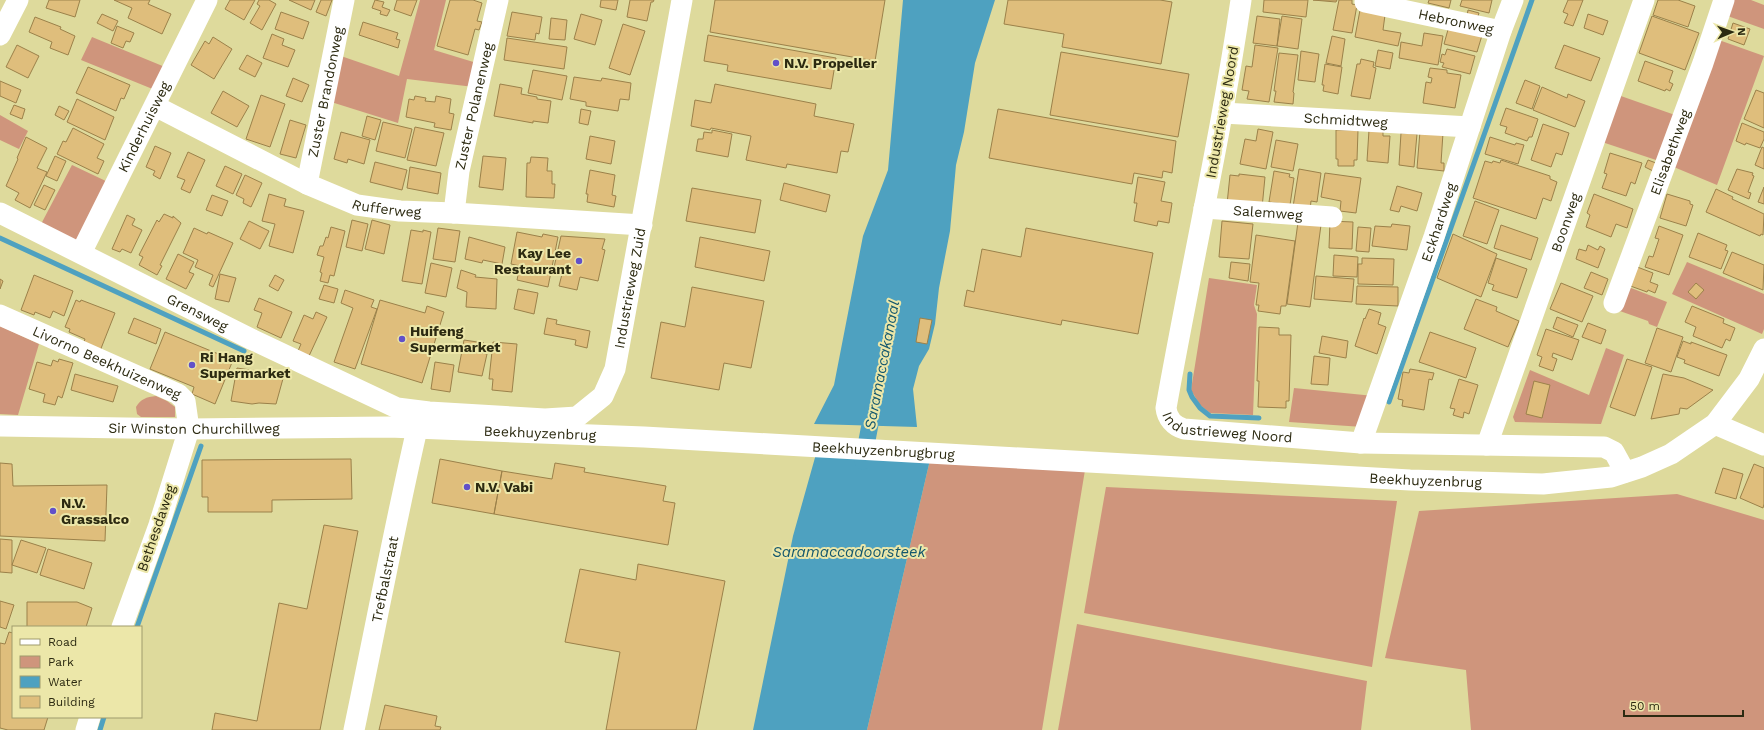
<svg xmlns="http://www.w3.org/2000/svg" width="1764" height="730" font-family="'Work Sans',sans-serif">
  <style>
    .green { fill: #cf957c }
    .water { fill: #4ea1c0 }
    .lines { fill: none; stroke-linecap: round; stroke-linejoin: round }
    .stream { stroke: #4ea1c0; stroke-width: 5 }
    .canal { stroke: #4ea1c0; stroke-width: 17 }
    .building { fill: #dfbe7c; stroke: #9b814a }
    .minor { stroke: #fff; stroke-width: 21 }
    .poi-dot { fill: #6150c9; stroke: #ece7a9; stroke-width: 1.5 }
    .labels { text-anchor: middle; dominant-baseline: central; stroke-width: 4; stroke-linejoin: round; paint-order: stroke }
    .street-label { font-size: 14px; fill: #2c2a11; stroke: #ece7a9 }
    .poi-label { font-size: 14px; font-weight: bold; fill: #2c2a11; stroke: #ece7a9; text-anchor: start }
    .water-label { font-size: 15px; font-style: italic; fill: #13576d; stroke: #ece7a9 }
  </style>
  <rect width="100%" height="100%" fill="#deda9c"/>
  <path class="green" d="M420 0H446L434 50 480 64 474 87 407 79 398 123 328 101 338 55 399 76Z
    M1727 0H1751L1764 5V29L1722 14Z
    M92 37 165 67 155 90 81 60Z
    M1716 39 1764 56 1717 185 1669 165Z
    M1618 95 1675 115 1659 161 1602 142Z
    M0 115 28 131 19 149 0 140Z
    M72 165 110 183 80 243 39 228Z
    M1687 262 1764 294V329L1762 334 1672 294Z
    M1209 278 1257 285 1254 305 1257 314 1253 415 1210 413 1200 405 1191 390Z
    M1626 286 1667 302 1657 327 1649 324 1648 321 1617 310Z
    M0 326 39 344 18 415 0 414Z
    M1606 348 1624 355 1601 424 1515 422 1513 417 1530 370 1589 395Z
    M1294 388 1374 396 1363 427 1289 422Z
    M156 396 167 401 175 407V417H141L137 414 136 407C141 399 146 397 156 396Z
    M933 447 1088 452 1042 730H867Z
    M1106 487 1397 501 1372 667 1084 613Z
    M1677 494 1764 520V730H1471L1466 670 1385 658 1419 511Z
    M1077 624 1367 681 1361 730H1058Z"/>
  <path class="water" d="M903 0H995L975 63 964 132 956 165 950 231 939 288 935 324 929 349 919 366 913 389 917 427 814 424 834 385 863 236 888 170Z
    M933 447 867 730H753L793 536 816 454Z"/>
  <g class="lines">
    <path class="stream" d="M0 238 244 351
      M1190 374 1189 390 1192 397 1200 408 1210 416 1259 418
      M1389 402 1532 0
      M137 627 201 446
      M100 730 104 717"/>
    <path class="canal" d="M863 461 874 404"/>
  </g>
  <path class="building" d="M49 0H80L75 17 46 8Z
    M114 0H150L148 4 171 14 162 34 128 18 132 8Z
    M230 0H255L244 20 225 9Z
    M259 0H269L276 4 262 30 250 23 260 6 257 4Z
    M289 0H315L311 10Z
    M321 0H332L326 16 316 12Z
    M375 0 384 2 382 7 390 10 387 16 380 14 381 11 372 8Z
    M397 0H417L411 16 394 10Z
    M450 0H473L482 3 477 21 482 22 479 30 475 29 468 55 437 46Z
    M601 0H618L616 10 600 7Z
    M630 0H654L653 2H651L647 21 627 17Z
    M715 0H885L875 61 710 32Z
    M1008 0H1160L1172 2 1161 64 1062 47 1064 34 1004 24Z
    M1264 0H1308L1306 17 1263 12Z
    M1313 0H1337L1336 2Z
    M1339 0H1352V4L1357 5 1352 33 1333 30Z
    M1429 0H1451L1449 8 1428 3Z
    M1462 0H1492L1489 13 1460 6Z
    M1568 0H1583L1573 26 1564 23 1568 14 1563 12Z
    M1658 0H1678L1695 6 1688 27 1653 15Z
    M1360 10 1385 15 1383 30 1401 33 1398 46 1355 37Z
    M1468 10 1479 13 1477 19 1467 16Z
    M281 12 309 22 303 39 275 29Z
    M512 12 542 17 539 34 536 33 535 40 507 36Z
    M102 14 118 21 113 31 97 23Z
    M581 14 602 20 595 45 574 39Z
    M1588 14 1608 21 1603 35 1584 28Z
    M1257 16 1280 19 1277 46 1253 43Z
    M1282 16 1302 19 1298 49 1277 46Z
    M1652 16 1699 33 1685 70 1639 53Z
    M35 17 61 27 60 29 75 36 68 55 50 48 52 42 29 32Z
    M551 18 567 20 565 40 549 39Z
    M363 22 398 33 396 39 400 40 398 48 359 35Z
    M1733 23 1750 29 1744 45 1728 39Z
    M623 24 645 31 630 75 609 68Z
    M117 26 134 33 130 42 126 41 123 48 111 43Z
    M1449 26 1483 32 1477 52 1444 44Z
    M1424 33 1443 36 1438 65 1399 58 1401 42 1422 46Z
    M272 34 284 39 282 45 295 50 288 67 263 58Z
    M708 35 836 58 831 89 727 71 728 65 704 61Z
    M1332 36 1345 39 1341 66 1326 63Z
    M213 37 232 49 214 79 191 65 205 41 209 44Z
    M507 38 567 47 564 69 504 60Z
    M17 45 39 56 28 78 6 67Z
    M1255 45 1278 48 1269 102 1247 99 1249 91 1242 90 1246 66 1252 67Z
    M1564 45 1600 58 1591 81 1555 68Z
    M1447 49 1475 56 1470 74 1442 67 1444 63 1440 62 1442 54 1445 55Z
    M1378 50 1393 53 1390 69 1375 66Z
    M1301 51 1319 54 1315 82 1298 80Z
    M1061 52 1189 74 1178 137 1050 115Z
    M1279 53 1298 55 1293 92 1294 93 1293 104 1274 102 1276 91H1274Z
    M247 55 262 63 255 77 239 69Z
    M1361 59 1374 62 1373 67 1376 68 1370 99 1351 96 1357 64H1360Z
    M1645 61 1673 71 1669 82 1673 84 1670 91 1666 89 1665 91 1638 81Z
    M1325 64 1342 67 1338 94 1323 91 1324 85H1322Z
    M88 67 130 85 124 99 121 98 116 111 76 93Z
    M1430 68 1447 70V73L1461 75 1455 108 1423 103 1426 82 1431 83 1432 78 1428 77Z
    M533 70 567 76 562 100 528 93Z
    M574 77 601 81 602 78 631 83 629 100 620 99 618 111 586 106V102L570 99Z
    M293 78 309 85 302 102 286 96Z
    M1525 80 1540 86 1532 109 1516 103Z
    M0 81 21 90 16 103 0 96Z
    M500 84 522 88 521 94 537 97V99L551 101 548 123 533 121V123L494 116Z
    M715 84 816 104 814 116 854 124 848 152 841 151 837 173 787 164 786 168 746 160 751 136 711 128 710 130 691 126 695 100 711 103Z
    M1542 87 1567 98 1568 94 1585 101 1575 127 1533 110Z
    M1756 90 1764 93V128L1744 119Z
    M223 91 249 106 237 127 211 113Z
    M261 95 285 104 270 147 246 139Z
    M415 96 426 98 425 101 435 102 436 96 451 99 449 113 454 114 451 130 434 127 435 123 406 117 409 99 414 100Z
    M77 99 114 117 105 140 67 122Z
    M14 105 25 109 22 119 10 114Z
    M59 106 69 111 64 120 55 115Z
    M1506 108 1538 119 1532 137H1529L1527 141 1505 133 1507 127 1500 125Z
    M581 109 591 111 588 125 579 123Z
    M998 109 1176 141 1172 173 1163 171 1162 178 1134 173 1132 184 989 158Z
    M367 116 381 120 375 140 362 136Z
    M290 120 306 125 296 158 280 154Z
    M383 122 412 129 405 158 376 151Z
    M1742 123 1764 132V139L1760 148 1746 143 1745 145 1736 141Z
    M1543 124 1569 133 1562 155 1556 153 1551 167 1531 160Z
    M415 127 444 133 436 166 407 160Z
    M73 128 104 144 97 158 104 161 98 174 57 154 63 141 66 142Z
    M1258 129 1273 132 1266 169 1240 164 1245 139 1256 141Z
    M712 130 732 134 728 157 696 151 698 139H703L704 132 712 133Z
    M1336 130H1358L1357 160H1354V166H1338V159H1336Z
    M1369 130 1383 131V136H1390L1388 163 1367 161Z
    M1420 131 1443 133 1441 163H1444V171L1417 168Z
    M341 132 370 140 364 164 348 159 347 163 334 159Z
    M1401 133 1417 134 1414 167 1399 165Z
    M590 136 615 141 611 164 586 159Z
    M26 137 47 148 37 168 47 172 30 208 15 200 19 193 6 186 18 159 17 158Z
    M1490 137 1515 145 1516 143 1524 145 1518 164 1485 154Z
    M1276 140 1298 144 1293 171 1271 167Z
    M155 146 171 153 160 179 153 175 155 171 146 167Z
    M1762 147 1764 148V169L1755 165Z
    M188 152 205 160 190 193 181 189 185 180 177 177Z
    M1610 153 1642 163 1635 184 1631 182 1626 196 1602 188 1607 174 1604 173Z
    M55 156 66 161 57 181 46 176Z
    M483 156 506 158 503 190 479 187Z
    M531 157 548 158 547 171H552V184H555L554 198 526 197 527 163H530Z
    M1501 160 1550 176V179L1557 182 1551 201 1543 198 1536 219 1473 198 1485 161 1492 163 1493 161 1500 163Z
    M1648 160 1656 163 1653 171 1645 167Z
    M375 162 407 170 402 190 370 182Z
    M225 166 242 174 233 194 216 186Z
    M410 167 441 173 438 194 407 188Z
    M1299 169 1321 173 1317 202 1311 201 1310 210 1293 207Z
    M1737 169 1753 173 1752 175 1754 176 1748 192 1751 193 1749 199 1728 190Z
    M590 170 615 175 612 195 616 196 614 207 587 202 588 194H586Z
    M1274 171 1290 174 1289 177 1294 178 1290 205 1269 202Z
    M1325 173 1361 178 1356 213 1340 211 1341 201 1321 197Z
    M1239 174 1265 177 1262 208 1227 204 1230 175 1239 176Z
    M245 175 262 183 251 207 243 203 244 199 236 195Z
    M1138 177 1165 182 1161 201 1172 203 1169 223 1158 221 1157 226 1134 221 1137 203H1134Z
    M784 183 830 195 826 212 780 200Z
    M44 185 55 190 45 210 34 205Z
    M1397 186 1422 193 1417 211 1401 206 1399 212 1390 210Z
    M1764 187V204L1758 202Z
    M692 188 761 200 755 233 686 221Z
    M1716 189 1733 197 1732 199 1764 214 1763 235 1761 234 1760 236 1706 212Z
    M269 194 286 199 284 206 304 211 293 253 269 246 275 224 262 221Z
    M1594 194 1633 209 1627 228 1616 224 1611 237 1586 227 1590 215 1587 213Z
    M1667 194 1690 201V204L1693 205 1686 226 1660 218Z
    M212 195 228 201 222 216 206 210Z
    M1475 201 1499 210 1487 244 1463 236Z
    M164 214 173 218V216L181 223 160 265 162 266 157 275 139 265 143 257 139 255 157 220 159 222Z
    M127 215 135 219 132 225 142 230 131 253 122 249 120 252 112 249Z
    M352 220 368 224 362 251 346 247Z
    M372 220 390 225 384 254 365 249Z
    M249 221 269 231 260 249 240 239Z
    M1222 221 1253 224 1249 259 1219 257Z
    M1330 221 1353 222 1352 249 1329 248Z
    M1298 222 1321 225 1310 307 1287 304Z
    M1392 224 1410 226 1407 250 1372 246 1375 226 1391 227Z
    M1501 225 1538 238 1531 260 1494 248Z
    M1659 226 1683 235 1669 275 1645 267 1649 256 1653 257 1659 239 1655 238Z
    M331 227 345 231 334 276 330 275 328 283 320 281 322 273 320 272 324 257 317 255 320 246H323L326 237 328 238Z
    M1358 227 1371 228 1369 252 1356 251Z
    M194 228 207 234 208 232 233 243 213 287 209 285 213 275 195 267 198 260 183 253Z
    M438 228 460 231 455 262 433 259Z
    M1026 228 1153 253 1138 334 1062 320 1061 325 964 306 967 290 974 292 982 249 1021 257Z
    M411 230 423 232V230L431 232 422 284 402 281Z
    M517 232 542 237 543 234 558 237 548 287 517 280 520 266 511 264Z
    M1698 233 1727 245 1725 250 1728 251 1721 269 1689 257Z
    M1453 234 1497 254 1481 297 1437 278Z
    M1256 235 1295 241 1286 306H1281L1280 314 1258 311 1259 305H1256L1259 283 1250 282Z
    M561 236 605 239 602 249 605 250 598 281 580 277 577 290 559 286 562 274 553 272Z
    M469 237 505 247 502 264 483 260 482 263 465 259Z
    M700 237 770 251 764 281 695 267Z
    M1588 245 1598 250 1600 246 1605 249 1598 268 1576 259 1579 249 1586 251Z
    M1732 252 1764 265 1763 290 1723 273Z
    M178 254 194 262 189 272 194 274 186 289 166 279Z
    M1334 255 1358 257 1357 277 1333 276Z
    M1362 258 1394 259 1393 285 1358 284V264H1362Z
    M1496 258 1527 269 1517 298 1492 290 1494 285 1488 283Z
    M1231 262 1250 264 1248 281 1229 278Z
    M431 263 452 268 446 297 425 293Z
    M1632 265 1653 273 1650 282 1658 285 1655 293 1648 290 1647 292 1625 284Z
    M461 270 476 275 475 277 497 279 496 309 466 307 467 292 457 288Z
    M1591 272 1608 279 1602 295 1584 288Z
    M220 274 236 278 229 302 215 299Z
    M34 275 73 291 64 316 53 311 50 318 35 312 34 315 21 310Z
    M275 275 284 280 278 291 269 286Z
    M1316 276 1354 279 1352 302 1314 299Z
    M0 279 3 281 0 289Z
    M1561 283 1593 296 1582 322 1550 309Z
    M1696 283 1704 290 1696 299 1688 292Z
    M324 285 338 289 334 303 319 299Z
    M1357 286 1398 287V306L1356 304Z
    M692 287 764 301 751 368 724 363 719 390 651 378 661 322 685 327Z
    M518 289 538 293 534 314 514 309Z
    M345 290 374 300 371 307 377 309 355 369 334 362 353 308 341 303Z
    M259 298 292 312 281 338 257 327 262 313 254 310Z
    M1476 299 1497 307 1496 311 1519 321 1508 347 1464 329Z
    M76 300 80 302 81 300 115 313 100 351 83 344 85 339 69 332 70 329 65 327Z
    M380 300 425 313 427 306 444 312 422 383 361 364Z
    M1692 306 1724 319 1723 323 1735 328 1730 341 1726 339 1722 348 1693 336 1696 327 1685 322Z
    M1369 309 1381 313 1378 324 1386 327 1377 354 1355 346 1364 318 1365 319Z
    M316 312 327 317 309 356 298 351 301 344 293 341 304 315 313 319Z
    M1557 317 1578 325 1573 337 1553 328Z
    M134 318 161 329 156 344 128 333Z
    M547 318 557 320 556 324 590 331 587 348 575 345 576 340 544 334Z
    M920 318 932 320 927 344 916 342Z
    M1588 323 1606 330 1601 344 1582 337Z
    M1259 327 1279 328V335H1291L1289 401H1286V408L1258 407 1259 381H1257Z
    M1657 328 1683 337 1671 372 1645 363Z
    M1546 329 1579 340 1572 360 1553 353 1552 357 1557 359 1553 371 1539 366 1542 357 1537 355Z
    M165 332 233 360 215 404 192 394 194 387 150 369Z
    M1430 332 1476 348 1466 378 1419 362Z
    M1322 336 1348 341 1346 358 1319 353Z
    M464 340 484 343 482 353 487 354 482 376 458 372Z
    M1683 341 1691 344V342L1727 355 1719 376 1684 363 1685 360 1677 357Z
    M493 342 517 344 512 392 492 390 493 379H489Z
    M1314 356 1330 358 1328 385 1311 384Z
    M59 359 73 363 62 398 58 396 55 405 43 402 45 394 29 389 37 362 51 366 53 360 58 362Z
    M1627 359 1652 367 1635 416 1610 407Z
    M435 362 454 365 450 392 431 389Z
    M237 368 284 375 276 404 259 403 252 404 231 401Z
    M1410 369 1434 373 1432 380 1429 379 1424 410 1402 406 1403 400 1398 399 1403 372 1409 373Z
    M75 374 118 386 113 402 71 390Z
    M1663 374 1684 378 1713 390 1687 409 1680 408 1679 414 1651 419Z
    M1459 379 1478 385 1469 414 1464 412 1463 418 1453 415 1455 409 1450 408Z
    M1534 381 1550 385 1542 418 1526 414Z
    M351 459 352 499 272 500V512H208V497H202V460Z
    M440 459 502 471 494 514 432 503Z
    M0 463 12 464 13 486 107 485 105 541 0 536Z
    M555 463 585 468 584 472 666 486 663 501 675 503 668 545 494 514 502 471 552 479Z
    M1754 464 1764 468V504L1763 508 1740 498Z
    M1723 468 1743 474 1736 499 1715 493Z
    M324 525 358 531 320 730H212L215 713 257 721 279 603 307 609Z
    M0 539 12 540V573L0 572Z
    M21 540 46 548 37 573 12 565Z
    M48 549 92 563 84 589 40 575Z
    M638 564 725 581 696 730H606L620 652 565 642 580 569 636 580Z
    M0 601 14 605 6 629 0 627Z
    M27 602H77L92 608 86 627H27Z
    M9 632 13 633V717H48L44 730H8L0 728V643L5 644Z
    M385 705 437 716 435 726 441 727 440 730H379Z"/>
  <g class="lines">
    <g class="minor">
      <path id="s1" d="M1241 0C1221 137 1190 272 1166 408 1167 418 1174 426 1184 429L1361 443 1604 447 1614 452 1625 472"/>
      <path id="s2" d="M1365 2 1501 31"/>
      <path d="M0 35 18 0"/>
      <path id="s3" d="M155 106 307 184 357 205 400 211 454 213 642 225"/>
      <path id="s4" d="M1223 113 1470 127"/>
      <path id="s5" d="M307 184 344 0"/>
      <path id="s6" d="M1204 208 1332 217"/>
      <path id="s7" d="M0 213 253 340 397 408 429 412 545 419 577 417 603 396 615 369 682 0"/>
      <path id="s8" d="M454 213 459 171 498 0"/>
      <path id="s9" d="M81 253 207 0"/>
      <path id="s10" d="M1614 303 1703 63 1724 0"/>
      <path id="s11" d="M0 315 178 394 185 401 189 429 159 525 122 627"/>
      <path d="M1715 424 1764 445"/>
      <path id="s12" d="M0 426 189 429 389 427 644 437 1410 480 1543 484 1611 477 1642 467 1671 454 1715 424 1749 379 1764 349"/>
      <path id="s13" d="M1361 443 1434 237 1501 31 1513 0"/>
      <path id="s14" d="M1487 445 1644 0"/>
      <path d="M86 730 90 717"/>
      <path id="s15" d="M354 730C375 630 394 529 417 429"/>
    </g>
  </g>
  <g class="poi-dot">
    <circle cx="776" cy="63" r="4"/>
    <circle cx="579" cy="261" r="4"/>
    <circle cx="402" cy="339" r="4"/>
    <circle cx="192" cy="365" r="4"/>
    <circle cx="467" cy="487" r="4"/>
    <circle cx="53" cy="511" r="4"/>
  </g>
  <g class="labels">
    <g class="street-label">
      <text stroke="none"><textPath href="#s2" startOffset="93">Hebronweg</textPath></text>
      <text stroke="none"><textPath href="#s5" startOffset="94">Zuster Brandonweg</textPath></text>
      <text stroke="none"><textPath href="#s8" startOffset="109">Zuster Polanenweg</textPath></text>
      <text transform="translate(1222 112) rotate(-80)">Industrieweg Noord</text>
      <text stroke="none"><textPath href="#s4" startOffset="123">Schmidtweg</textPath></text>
      <text stroke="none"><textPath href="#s9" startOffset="141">Kinderhuisweg</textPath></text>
      <text stroke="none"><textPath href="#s10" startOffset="161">Elisabethweg</textPath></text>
      <text stroke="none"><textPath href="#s3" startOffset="255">Rufferweg</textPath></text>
      <text stroke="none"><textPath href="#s6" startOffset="64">Salemweg</textPath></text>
      <text stroke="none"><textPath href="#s13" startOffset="234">Eckhardweg</textPath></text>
      <text stroke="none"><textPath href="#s14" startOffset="236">Boonweg</textPath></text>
      <text stroke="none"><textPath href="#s7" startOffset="768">Industrieweg Zuid</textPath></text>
      <text stroke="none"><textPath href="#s7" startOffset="221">Grensweg</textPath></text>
      <text stroke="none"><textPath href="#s11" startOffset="117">Livorno Beekhuizenweg</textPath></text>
      <text stroke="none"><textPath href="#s1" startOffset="486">Industrieweg Noord</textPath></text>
      <text stroke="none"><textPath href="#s12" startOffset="194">Sir Winston Churchillweg</textPath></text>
      <text stroke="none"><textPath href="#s12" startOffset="540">Beekhuyzenbrug</textPath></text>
      <text stroke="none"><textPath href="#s12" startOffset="884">Beekhuyzenbrugbrug</textPath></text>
      <text stroke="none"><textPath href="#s12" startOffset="1427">Beekhuyzenbrug</textPath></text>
      <text transform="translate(156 528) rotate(-71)">Bethesdaweg</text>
      <text stroke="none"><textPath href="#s15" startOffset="154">Trefbalstraat</textPath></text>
    </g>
    <g class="poi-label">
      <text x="784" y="63">N.V. Propeller</text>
      <text x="571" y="253" text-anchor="end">Kay Lee<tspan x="571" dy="16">Restaurant</tspan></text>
      <text x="410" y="331">Huifeng<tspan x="410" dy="16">Supermarket</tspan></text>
      <text x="200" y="357">Ri Hang<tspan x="200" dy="16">Supermarket</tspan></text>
      <text x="475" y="487">N.V. Vabi</text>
      <text x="61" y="503">N.V.<tspan x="61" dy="16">Grassalco</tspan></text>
    </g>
    <g class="water-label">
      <text transform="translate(882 365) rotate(-79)">Saramaccakanaal</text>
      <text x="849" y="552">Saramaccadoorsteek</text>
    </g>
  </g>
  <rect x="12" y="626" width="130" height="92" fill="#ece7a9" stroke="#9f9b6c"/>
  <rect x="20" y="639" width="20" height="6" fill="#ffffff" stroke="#9f9b6c"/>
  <text x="48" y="646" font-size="12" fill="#2c2a11">Road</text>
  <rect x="20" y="656" width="20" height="12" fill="#cf957c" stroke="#9f9b6c"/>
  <text x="48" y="666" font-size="12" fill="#2c2a11">Park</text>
  <rect x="20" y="676" width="20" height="12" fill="#4ea1c0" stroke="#9f9b6c"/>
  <text x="48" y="686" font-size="12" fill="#2c2a11">Water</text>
  <rect x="20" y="696" width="20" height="12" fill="#dfbe7c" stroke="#9f9b6c"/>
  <text x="48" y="706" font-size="12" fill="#2c2a11">Building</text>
  <g transform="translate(1732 32) rotate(88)" stroke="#ece7a9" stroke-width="3" paint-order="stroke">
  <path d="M0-3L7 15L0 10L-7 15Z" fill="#2c2a11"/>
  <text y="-6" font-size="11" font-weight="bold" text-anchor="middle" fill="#2c2a11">N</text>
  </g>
  <path d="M1624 710v6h119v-6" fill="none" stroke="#2c2a11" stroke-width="2"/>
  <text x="1630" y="710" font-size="12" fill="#2c2a11" stroke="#ece7a9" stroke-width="3" paint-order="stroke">50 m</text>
</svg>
